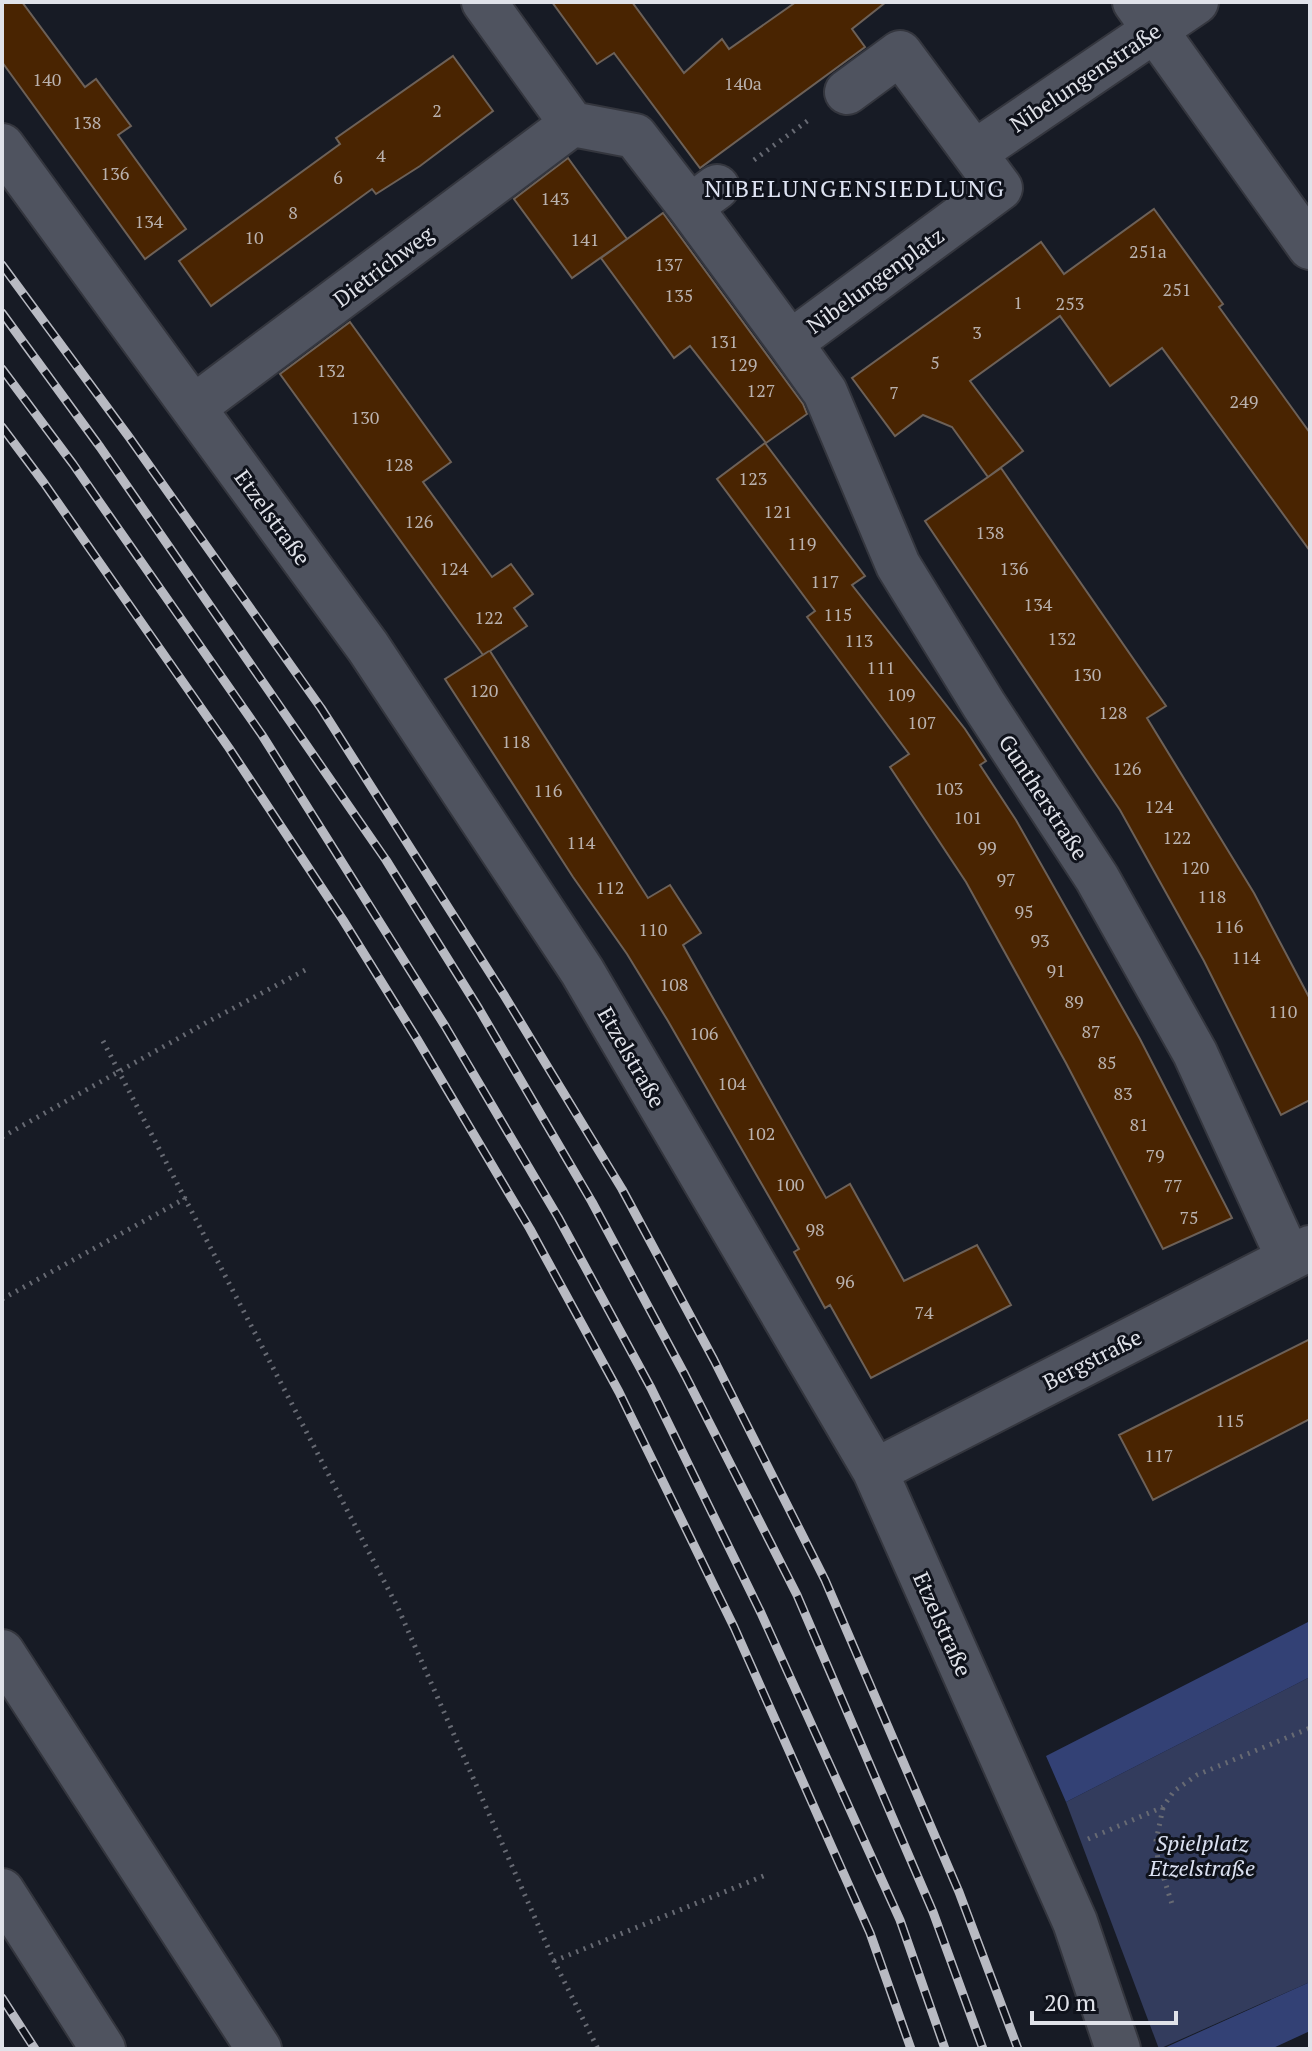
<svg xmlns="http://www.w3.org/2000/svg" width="1312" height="2051" font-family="'PT Serif',serif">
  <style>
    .green { fill: #333c5d }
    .forest { fill: #334175 }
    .building { fill: #492401; stroke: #6d6158; stroke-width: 2 }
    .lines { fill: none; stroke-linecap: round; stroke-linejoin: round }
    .minor-casing { stroke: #34363e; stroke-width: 48 }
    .path { stroke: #676a73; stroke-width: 5; stroke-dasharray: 2 6; stroke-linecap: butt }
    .minor { stroke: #4f535f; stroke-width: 44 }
    .rail-casing { stroke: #b8bac2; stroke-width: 9 }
    .rail { stroke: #0f121b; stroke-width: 6; stroke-dasharray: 18; stroke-linecap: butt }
    .labels { text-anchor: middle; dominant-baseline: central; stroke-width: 6; stroke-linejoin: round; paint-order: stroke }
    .number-label { font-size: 18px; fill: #bab2af }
    .street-label { font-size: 22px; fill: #e0e2e9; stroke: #0f121b }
    .park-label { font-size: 22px; font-style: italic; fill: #dbe1f2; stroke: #0f121b }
    .neighbourhood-label { font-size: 24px; letter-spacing: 2px; fill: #dee3f2; stroke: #0f121b }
  </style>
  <rect width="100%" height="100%" fill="#171b25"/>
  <path class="green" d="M1310 1677V1982L1159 2049 1066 1802Z"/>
  <path class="forest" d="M1310 1621V1677L1066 1802 1046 1756Z
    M1310 1982V2031L1271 2049H1162Z"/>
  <path class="building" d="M2 2H22L85 87 96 79 131 126 118 135 186 229 145 259 2 62Z
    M552 2H632L684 73 722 39 729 49 796 2H886L852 29 865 47 700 168 614 53 597 64Z
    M453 56 493 111 420 166 376 194 372 189 211 306 179 261 340 144 336 138Z
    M568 158 627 239 572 278 514 199Z
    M1154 209 1223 304 1219 307 1310 433V551L1162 348 1110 386 1060 316 970 381 1023 451 988 477 952 427 923 415 895 436 852 378 1041 242 1064 274Z
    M663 213 803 404 807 414 766 443 690 346 674 358 601 258Z
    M350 322 451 462 423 482 492 577 511 564 533 594 514 608 527 626 490 651 648 898 670 885 701 933 683 945 826 1198 850 1184 904 1281 977 1245 1011 1305 871 1378 830 1305 825 1308 794 1252 799 1249 668 1021 627 954 573 877 445 679 489 651 483 655 280 374Z
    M765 443 865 576 852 585 965 729 986 761 980 765 1016 820 1140 1039 1232 1218 1163 1249 1066 1063 966 882 890 767 909 754 807 617 815 611 717 479Z
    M1001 468 1166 706 1147 718 1254 893 1310 999V1100L1281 1115 1204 961 1120 810 925 521Z
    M1310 1339V1419L1153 1500 1119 1435Z"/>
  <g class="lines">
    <g class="minor-casing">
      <path id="minor" d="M484 2 572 124 635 136 690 207
        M1135 2 1310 247
        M2 146 368 647 582 971 875 1471 1075 1922 1118 2049
        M974 153 1196 2
        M717 187 690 207 790 343 1000 188 900 53 847 92
        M790 343 825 392 898 565 984 705 1097 878 1195 1053 1289 1259
        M194 407 572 124
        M875 1471 1310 1248
        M2 1652 259 2049
        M2 1891 103 2049"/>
    </g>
    <path class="path" d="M754 160 810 119
      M103 1041 398 1608 554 1961 598 2049
      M2 1137 211 1020 309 968
      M2 1299 186 1198
      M1163 1808 1156 1841 1158 1860 1172 1904
      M1088 1839 1163 1807 1174 1791 1197 1775 1310 1728
      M554 1961 766 1875"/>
    <use href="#minor" class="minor"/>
    <g class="rail-casing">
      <path id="rail" d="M2 265 129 437 321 708 504 995 622 1189 714 1360 825 1580 959 1892 1018 2049
        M2 313 100 447 386 860 479 1009 592 1202 685 1375 797 1595 933 1912 983 2049
        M2 369 73 464 262 735 445 1026 558 1217 651 1388 761 1613 900 1920 945 2049
        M2 427 44 483 229 748 343 920 417 1039 530 1229 619 1392 734 1627 870 1933 911 2049
        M2 1998 35 2049"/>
    </g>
    <use href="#rail" class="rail"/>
  </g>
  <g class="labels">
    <g class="number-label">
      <text x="47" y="79">140</text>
      <text x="743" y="83">140a</text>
      <text x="437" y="110">2</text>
      <text x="87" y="122">138</text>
      <text x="381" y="155">4</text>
      <text x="115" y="173">136</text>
      <text x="338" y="177">6</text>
      <text x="555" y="198">143</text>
      <text x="293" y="212">8</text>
      <text x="149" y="221">134</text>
      <text x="254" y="237">10</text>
      <text x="585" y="239">141</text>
      <text x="1148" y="251">251a</text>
      <text x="669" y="264">137</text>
      <text x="1177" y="289">251</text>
      <text x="679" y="295">135</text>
      <text x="1018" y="302">1</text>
      <text x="1070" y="303">253</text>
      <text x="977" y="332">3</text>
      <text x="724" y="341">131</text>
      <text x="935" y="362">5</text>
      <text x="743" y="364">129</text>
      <text x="331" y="370">132</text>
      <text x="761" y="390">127</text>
      <text x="894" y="392">7</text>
      <text x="1244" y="401">249</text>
      <text x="365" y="417">130</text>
      <text x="399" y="464">128</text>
      <text x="753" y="478">123</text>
      <text x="778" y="511">121</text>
      <text x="419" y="521">126</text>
      <text x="990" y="532">138</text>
      <text x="802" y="543">119</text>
      <text x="454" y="568">124</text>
      <text x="1014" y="568">136</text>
      <text x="825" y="581">117</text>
      <text x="1038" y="604">134</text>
      <text x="838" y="614">115</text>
      <text x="489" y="617">122</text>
      <text x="1062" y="638">132</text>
      <text x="859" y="640">113</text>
      <text x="881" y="667">111</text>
      <text x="1087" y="674">130</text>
      <text x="484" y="690">120</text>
      <text x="901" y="694">109</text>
      <text x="1113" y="712">128</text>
      <text x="922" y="722">107</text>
      <text x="516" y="741">118</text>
      <text x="1127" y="768">126</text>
      <text x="949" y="788">103</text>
      <text x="548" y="790">116</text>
      <text x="1159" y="806">124</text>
      <text x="968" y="817">101</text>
      <text x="1177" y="837">122</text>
      <text x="581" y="842">114</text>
      <text x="987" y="847">99</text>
      <text x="1195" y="867">120</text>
      <text x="1006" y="879">97</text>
      <text x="610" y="887">112</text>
      <text x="1212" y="896">118</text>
      <text x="1024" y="911">95</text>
      <text x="1229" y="926">116</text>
      <text x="653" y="929">110</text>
      <text x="1040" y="940">93</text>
      <text x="1246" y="957">114</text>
      <text x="1056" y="970">91</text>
      <text x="674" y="984">108</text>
      <text x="1074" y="1001">89</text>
      <text x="1283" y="1011">110</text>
      <text x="1091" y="1031">87</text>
      <text x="704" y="1033">106</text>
      <text x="1107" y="1062">85</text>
      <text x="732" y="1083">104</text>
      <text x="1123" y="1093">83</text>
      <text x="1139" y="1124">81</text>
      <text x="761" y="1133">102</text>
      <text x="1155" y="1155">79</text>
      <text x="790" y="1184">100</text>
      <text x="1173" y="1185">77</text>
      <text x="1189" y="1217">75</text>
      <text x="815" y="1229">98</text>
      <text x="845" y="1281">96</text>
      <text x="924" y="1312">74</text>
      <text x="1230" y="1420">115</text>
      <text x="1159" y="1455">117</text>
    </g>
    <g class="street-label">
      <text transform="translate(1085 77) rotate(-34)">Nibelungenstraße</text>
      <text transform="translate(383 266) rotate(-37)">Dietrichweg</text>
      <text transform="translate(875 280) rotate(-36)">Nibelungenplatz</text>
      <text transform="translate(273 517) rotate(54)">Etzelstraße</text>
      <text transform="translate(1044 797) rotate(57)">Guntherstraße</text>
      <text transform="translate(632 1057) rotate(60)">Etzelstraße</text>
      <text transform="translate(1092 1359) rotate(-27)">Bergstraße</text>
      <text transform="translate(943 1624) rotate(66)">Etzelstraße</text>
    </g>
    <g class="park-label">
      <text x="1202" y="1842">Spielplatz<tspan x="1202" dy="25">Etzelstraße</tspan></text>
    </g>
    <g class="neighbourhood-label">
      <text x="855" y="188">NIBELUNGENSIEDLUNG</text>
    </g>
  </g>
  <rect width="1312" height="2051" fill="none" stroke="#e0e2e9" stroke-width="8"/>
  <path d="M1032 2011v12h144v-12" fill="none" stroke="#e0e2e9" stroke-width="4"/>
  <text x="1044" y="2011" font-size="24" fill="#e0e2e9" stroke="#0f121b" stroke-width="6" paint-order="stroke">20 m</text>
</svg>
